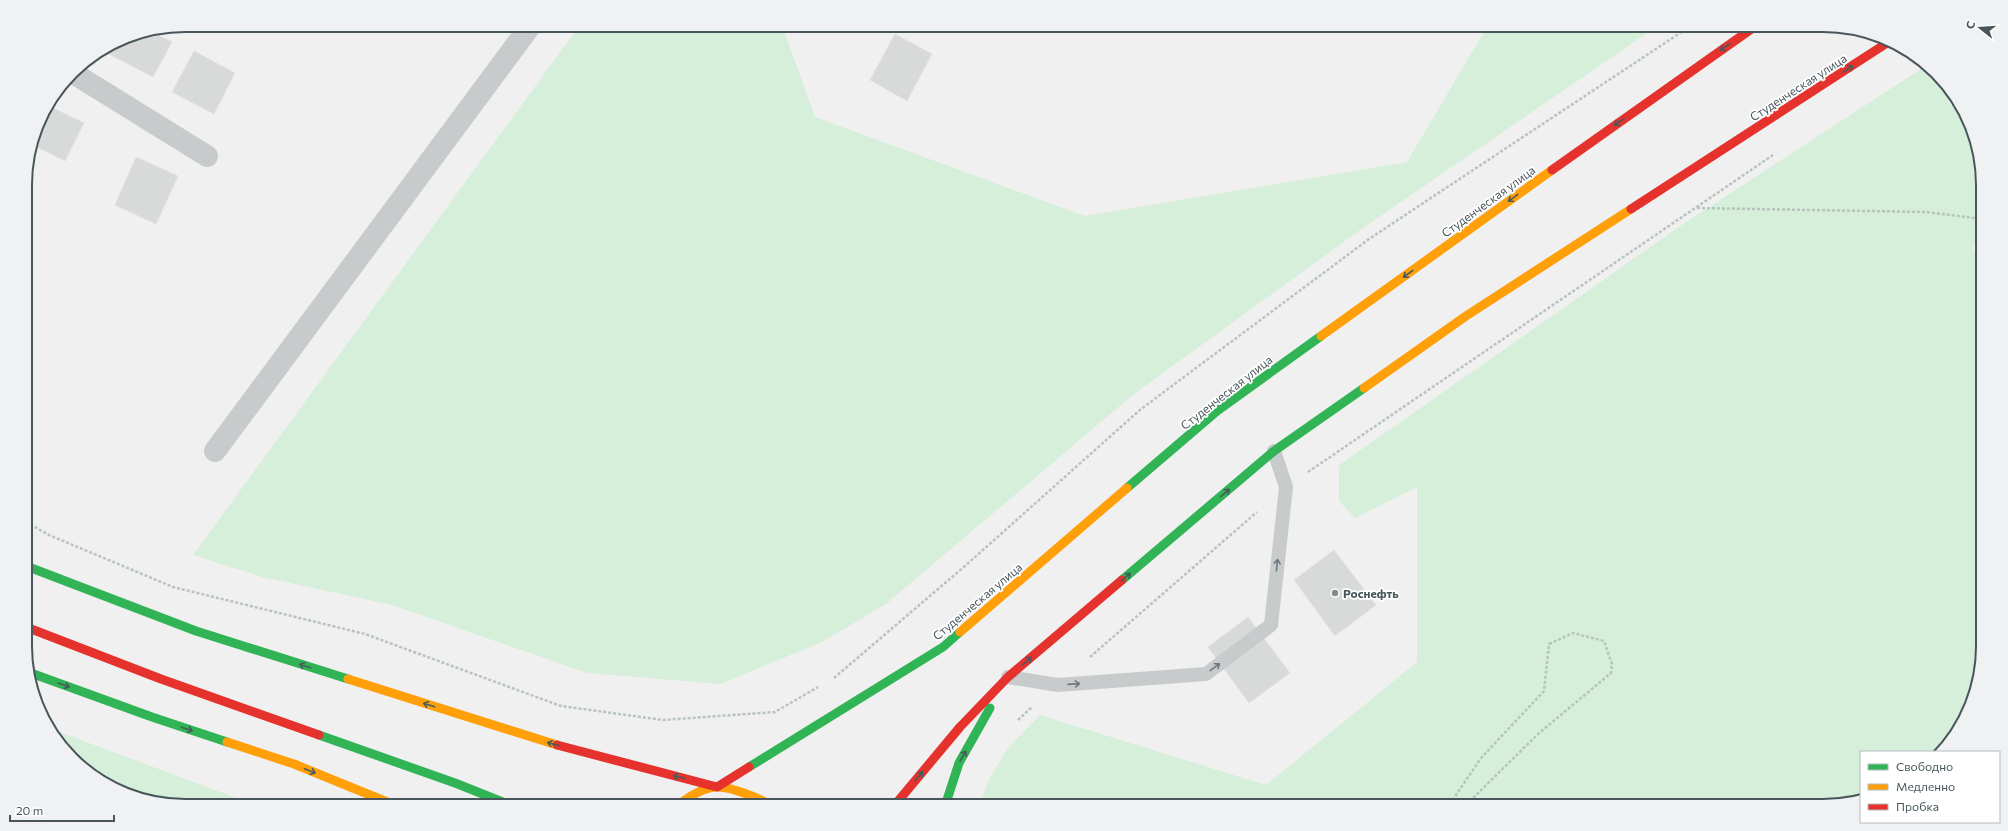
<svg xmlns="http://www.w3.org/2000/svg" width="2008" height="831" font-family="Commissioner,sans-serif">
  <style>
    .green { fill: #d6efda }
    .building { fill: #d8d9d9; stroke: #e2e2e3 }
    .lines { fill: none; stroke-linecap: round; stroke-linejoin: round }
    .path { stroke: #b7c3bd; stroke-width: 2.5; stroke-dasharray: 3 2; stroke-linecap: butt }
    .lane { stroke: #c8cbcc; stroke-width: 14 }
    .street { stroke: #c8cbcc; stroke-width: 22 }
    .fast { stroke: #30b455; stroke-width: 9 }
    .slow { stroke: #ff9f0a; stroke-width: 9 }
    .jam { stroke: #e5322d; stroke-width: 9 }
    .oneway { stroke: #475b5c }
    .oneway2 { stroke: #6e797e }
    .poi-dot { fill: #838c90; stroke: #fff; stroke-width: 1.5 }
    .labels { text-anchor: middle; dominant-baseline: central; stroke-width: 3.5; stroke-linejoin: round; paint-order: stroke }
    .street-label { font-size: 12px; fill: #48565c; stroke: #fff }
    .poi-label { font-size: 12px; font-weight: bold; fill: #48565c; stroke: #fff; text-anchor: start }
    .rim { fill: none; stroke: #48565c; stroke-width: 2 }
  </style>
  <rect width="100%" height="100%" fill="#f1f0f0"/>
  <path class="green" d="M580 25H782L815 117 1085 216 1407 162 1488 25H1659L1363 228 1134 394 886 604 822 642 720 684 587 673 392 605 262 577 193 555Z
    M1927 65 1950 88 1971 124 1982 165V238L1973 246 1982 281 1983 646 1971 707 1950 743 1941 752H1861V800L1833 806H979L989 779 1008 748 1040 715 1266 785 1417 662V487L1355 518 1339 501V465L1683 224Z
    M49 728 258 806H185L124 794 88 773 58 743Z"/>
  <path class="building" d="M152 32 172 42 153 77 103 51 124 37Z
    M895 34 932 54 907 101 870 80Z
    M194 51 235 73 214 114 172 92Z
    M49 106 84 123 65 161 33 145 37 131Z
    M136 157 178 176 156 224 115 205Z
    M1334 550 1376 605 1335 636 1294 580Z
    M1248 617 1290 673 1249 703 1208 647Z"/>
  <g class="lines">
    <path class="path" d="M1697 208 1926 212 1982 219
      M1308 472 1773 155
      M26 522 49 535 173 587 365 634 561 706 663 720 775 712 818 687
      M1090 657 1257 512
      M834 678 965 566 1141 409 1369 239 1692 25
      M1018 720 1032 707
      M1439 806 1452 801 1481 758 1544 691 1549 644 1573 633 1604 641 1612 664 1611 673 1538 734 1465 806"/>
    <path class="lane" d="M1008 677 1058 685 1206 674 1271 625 1286 487 1274 451"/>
    <path class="street" d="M73 73 207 156
      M215 451 531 25"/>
    <path class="fast" d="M1127 488 1217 411 1321 336
      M26 566 196 631 348 679
      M1122 580 1274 451 1364 388
      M28 672 152 717 227 742
      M319 735 455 783 513 806
      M749 767 943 647 960 632
      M945 806 959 763 990 708"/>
    <path class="slow" d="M1321 336 1552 170
      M1364 388 1466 316 1631 209
      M960 632 1127 488
      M348 679 557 745
      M227 742 294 764 397 806
      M677 806C687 798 703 788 716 787 731 786 760 799 773 806"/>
    <path class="jam" d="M1552 170 1757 25
      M1631 209 1890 41
      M26 627 161 679 319 735
      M557 745 717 787 749 767
      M894 806 960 727 1008 677 1122 580"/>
  </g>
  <defs><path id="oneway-shaft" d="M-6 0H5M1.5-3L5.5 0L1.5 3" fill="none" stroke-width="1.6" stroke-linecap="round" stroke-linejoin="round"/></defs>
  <g class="oneway">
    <use href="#oneway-shaft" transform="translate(1725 47) rotate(145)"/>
    <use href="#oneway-shaft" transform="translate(1848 69) rotate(-34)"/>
    <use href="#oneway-shaft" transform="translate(1619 122) rotate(145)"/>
    <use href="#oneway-shaft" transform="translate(1513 198) rotate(144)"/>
    <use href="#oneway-shaft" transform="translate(1408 274) rotate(144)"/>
    <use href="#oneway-shaft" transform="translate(1225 493) rotate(-41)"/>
    <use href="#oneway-shaft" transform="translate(1126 577) rotate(-41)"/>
    <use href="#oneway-shaft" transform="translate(1027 661) rotate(-39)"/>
    <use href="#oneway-shaft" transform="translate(305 666) rotate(-162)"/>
    <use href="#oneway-shaft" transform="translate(64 685) rotate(20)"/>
    <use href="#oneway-shaft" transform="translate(429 705) rotate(-162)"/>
    <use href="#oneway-shaft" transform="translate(187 729) rotate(18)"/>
    <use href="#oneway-shaft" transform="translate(553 744) rotate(-165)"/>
    <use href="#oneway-shaft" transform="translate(963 756) rotate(-61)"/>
    <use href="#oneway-shaft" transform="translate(310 771) rotate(22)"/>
    <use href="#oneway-shaft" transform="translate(919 776) rotate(-50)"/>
    <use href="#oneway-shaft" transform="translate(679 777) rotate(-165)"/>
  </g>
  <g class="oneway2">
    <use href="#oneway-shaft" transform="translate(1277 565) rotate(-84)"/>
    <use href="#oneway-shaft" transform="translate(1215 667) rotate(-37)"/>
    <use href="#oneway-shaft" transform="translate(1074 684) rotate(-4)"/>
  </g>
  <circle class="poi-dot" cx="1335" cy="593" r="4"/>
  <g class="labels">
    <g class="street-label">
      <text transform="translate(1798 87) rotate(-33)">Студенческая улица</text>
      <text transform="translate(1488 201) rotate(-36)">Студенческая улица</text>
      <text transform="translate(1226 392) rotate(-38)">Студенческая улица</text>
      <text transform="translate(977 601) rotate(-40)">Студенческая улица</text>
    </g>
    <g class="poi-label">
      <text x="1343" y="593">Роснефть</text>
    </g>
  </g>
  <path d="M0 0H2008V831H0ZM185 32H1823A153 153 0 0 1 1976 185V646A153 153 0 0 1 1823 799H185A153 153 0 0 1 32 646V185A153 153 0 0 1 185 32Z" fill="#f0f1f2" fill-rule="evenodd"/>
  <path class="rim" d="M185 32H1823A153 153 0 0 1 1976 185V646A153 153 0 0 1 1823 799H185A153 153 0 0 1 32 646V185A153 153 0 0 1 185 32Z"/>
  <rect x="1860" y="751" width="140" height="72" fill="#ffffff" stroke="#b6bbbe"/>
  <rect x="1868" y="764" width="20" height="6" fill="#30b455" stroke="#b6bbbe"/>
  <text x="1896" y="771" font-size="12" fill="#48565c">Свободно</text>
  <rect x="1868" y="784" width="20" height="6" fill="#ff9f0a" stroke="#b6bbbe"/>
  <text x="1896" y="791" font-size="12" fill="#48565c">Медленно</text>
  <rect x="1868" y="804" width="20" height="6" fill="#e5322d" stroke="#b6bbbe"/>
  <text x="1896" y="811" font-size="12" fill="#48565c">Пробка</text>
  <g transform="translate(1980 28) rotate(287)" stroke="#ffffff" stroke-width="3" paint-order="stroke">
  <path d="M0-3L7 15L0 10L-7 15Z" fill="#48565c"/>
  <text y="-6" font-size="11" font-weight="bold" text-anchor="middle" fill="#48565c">С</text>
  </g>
  <path d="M10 815v6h104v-6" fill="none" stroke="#48565c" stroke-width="2"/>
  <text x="16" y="815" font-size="12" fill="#48565c" stroke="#ffffff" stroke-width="3" paint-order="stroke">20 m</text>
</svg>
